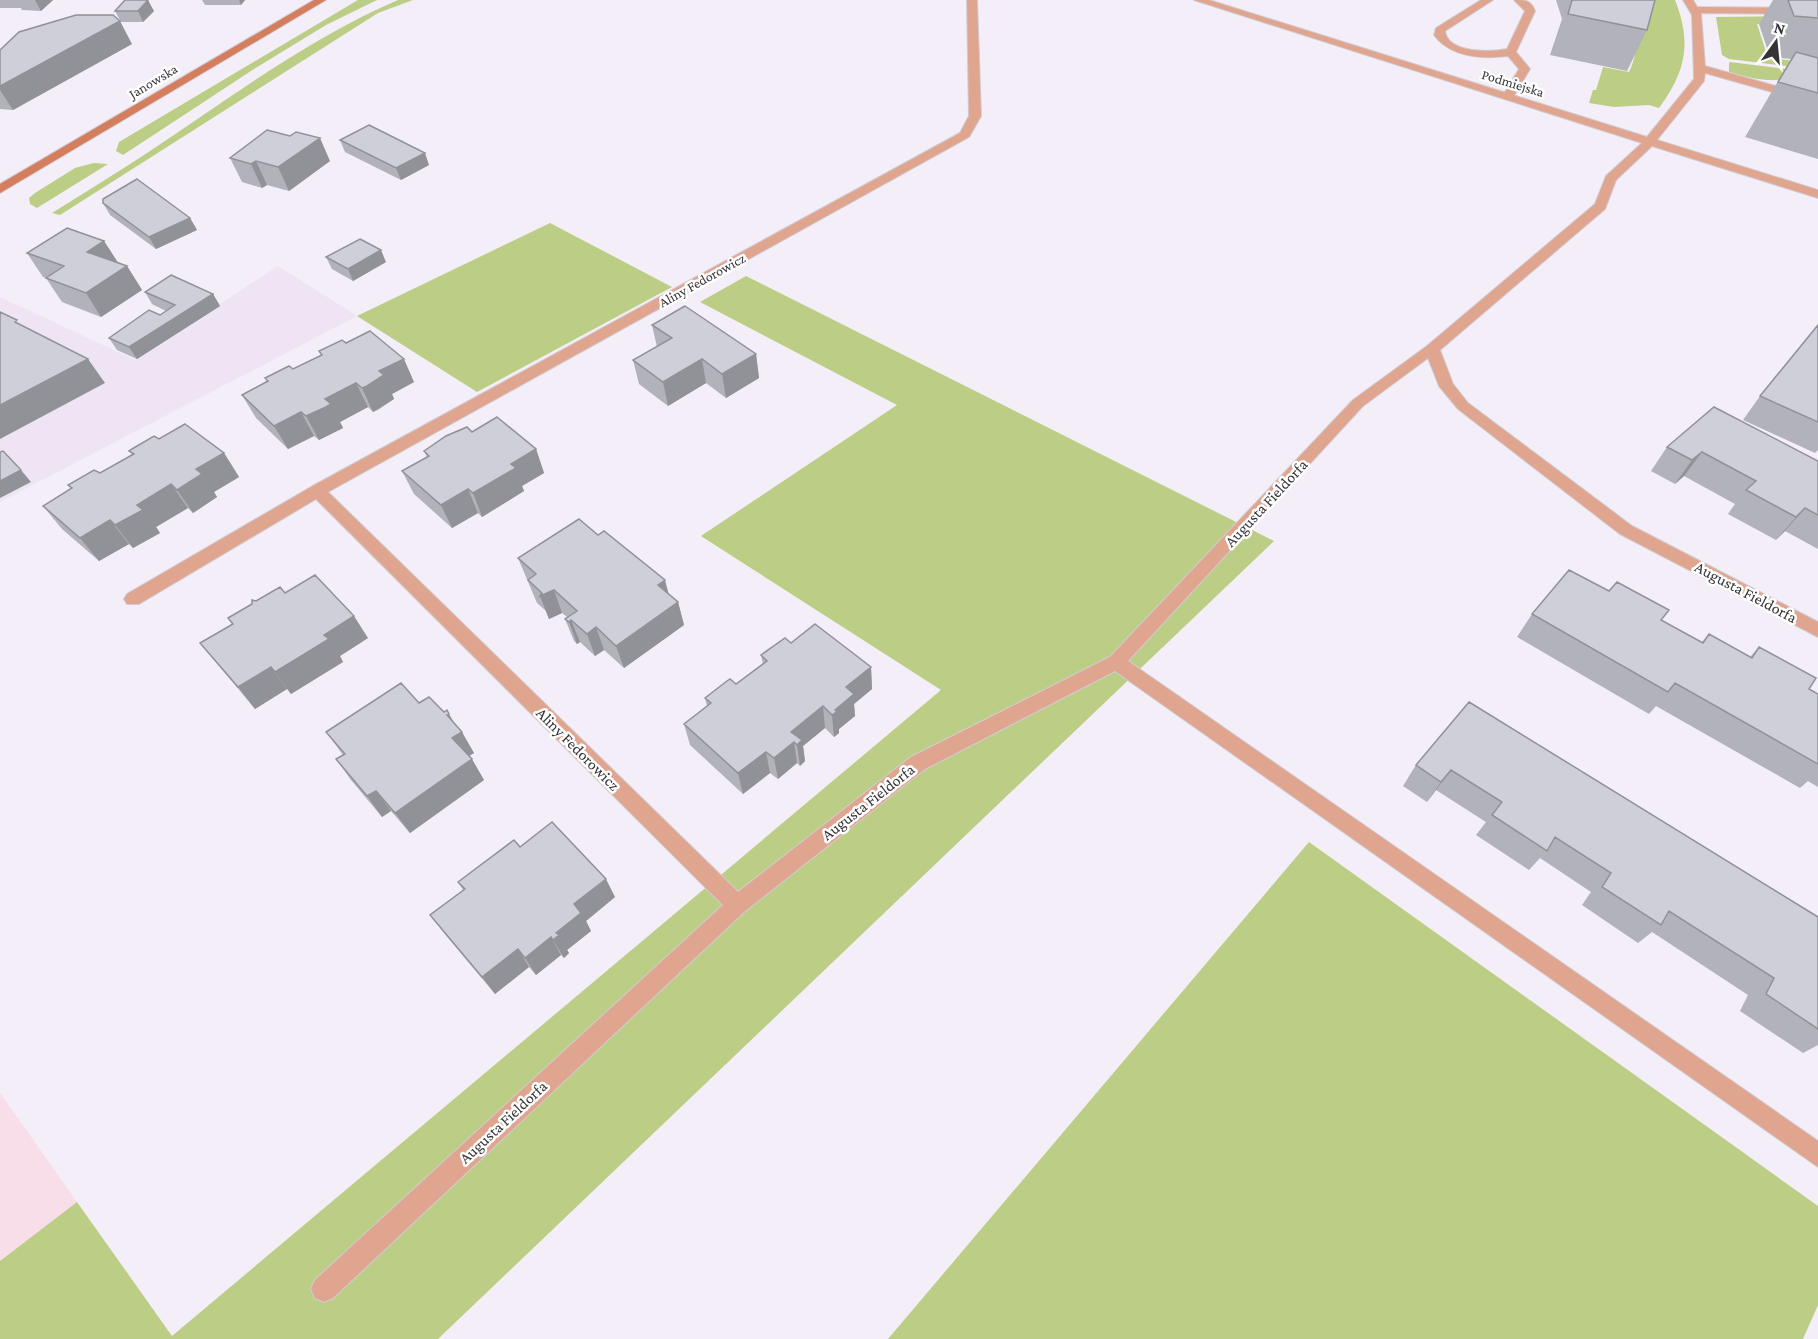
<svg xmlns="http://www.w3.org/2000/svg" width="1818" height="1339" font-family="'Crimson Pro',serif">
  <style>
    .built { fill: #eee4f4 }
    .education { fill: #f7dee9 }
    .green { fill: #bcce86 }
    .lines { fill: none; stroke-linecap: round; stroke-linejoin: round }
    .lane-casing { stroke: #d1ccd4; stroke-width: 2 }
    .street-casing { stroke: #d1ccd4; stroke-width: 2 }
    .secondary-casing { stroke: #d1ccd4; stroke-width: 2 }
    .lane { fill: #e0a58f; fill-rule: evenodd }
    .street { fill: #e0a58f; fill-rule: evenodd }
    .secondary { fill: #d47e5e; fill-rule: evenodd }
    .wall { fill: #b2b2bb }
    .shaded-wall { fill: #919198 }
    .building { fill: #cfcfd9; stroke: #919198; stroke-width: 1.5 }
    .labels { text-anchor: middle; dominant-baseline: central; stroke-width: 5; stroke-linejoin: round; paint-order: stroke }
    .far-street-label { font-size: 14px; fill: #363337; stroke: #fff }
    .street-label { font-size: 16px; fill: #363337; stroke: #fff }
  </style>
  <rect width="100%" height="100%" fill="#f3eef7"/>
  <path class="built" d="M278 266 357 316 0 502V297L135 360Z"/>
  <path class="education" d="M0 1093 77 1202 0 1261Z"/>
  <path class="green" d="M358 0H377L326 25 254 69 123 155 116 151 119 142Z
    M398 0H413L378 13 60 215 52 213C82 194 112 176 141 157 225 102 305 40 398 0Z
    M1631 0H1675C1692 43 1686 71 1659 108L1649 105 1614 107 1589 103 1593 90H1596L1603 67 1629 72C1641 48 1635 26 1631 0Z
    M1818 16V31L1757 24 1768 58 1814 63 1818 70 1729 59 1722 55 1716 17Z
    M1729 63 1730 62 1818 73C1777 81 1770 84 1729 72Z
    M94 163 108 164 37 208 30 204 29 198 35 193 75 168Z
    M550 223 672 287 477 392 357 316Z
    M746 276 1274 541 438 1339H0V1261L77 1202 172 1336 941 690 701 536 897 405 700 302Z
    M1309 842 1818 1206V1305L1803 1339H888Z"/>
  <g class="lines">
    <g class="lane-casing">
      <path id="lane" d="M1481 0H1493L1445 31C1448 54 1490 52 1507 49L1525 11 1514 0C1525 0 1531 0 1535 11L1516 52 1530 69 1512 99 1502 97 1519 69 1508 56C1482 59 1451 58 1434 35L1436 28Z"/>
    </g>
    <g class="street-casing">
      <path id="street" d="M967 0H977L981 116 969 137 328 492 738 892 911 757 1110 657 1353 400 1427 346 1595 204 1606 176 1642 143 1194 0H1209L1647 137 1694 79 1692 15 1683 0H1693L1697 7 1818 8V14L1701 13 1705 66 1818 98V105L1705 73 1704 81 1657 140 1818 190V198L1652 146 1616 180 1605 209 1440 350 1453 384 1468 403 1632 526 1818 622V637L1620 534 1458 409 1439 386 1428 358 1363 406 1128 661 1818 1141V1167L1115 671 925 769 744 912 333 1298 324 1302 315 1298 311 1289 315 1280 723 905 316 499 139 604H127L124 599 127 594 311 487 960 133 969 116Z"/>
    </g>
    <g class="secondary-casing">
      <path id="secondary" d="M314 0H326L0 193V184Z"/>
    </g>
    <use href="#lane" class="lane"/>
    <use href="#street" class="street"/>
    <use href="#secondary" class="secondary"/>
  </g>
  <path class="wall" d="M0 0H53L41 11 22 10 21 8H0Z
    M202 0H245L241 5H205Z
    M1556 0H1655L1647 30 1627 71 1550 55 1562 19Z
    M1773 0H1818V159L1745 137 1791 59 1770 57 1759 24Z
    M115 11H154L143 22H121Z
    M132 44 13 110 0 109V50Z
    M340 140 429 165 401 180 345 152Z
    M230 158 330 161 289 191 267 185 262 188 242 182Z
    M103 203 190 218 197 230 156 249 110 215Z
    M27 253 118 262 127 266 142 290 101 317 62 302 46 278 43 277Z
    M326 257 386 262 353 281 332 269Z
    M145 292 213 294 220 306 137 359 117 350 109 338 160 315 166 311 152 304Z
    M652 325 756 354 759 378 726 398 706 383 668 406 639 384 633 360 657 347Z
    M1818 325V450L1815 453 1743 420 1760 396Z
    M346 343 414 382 392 394 394 399 378 410 373 412 368 407 340 422 343 428 319 440 314 436 288 449 256 418 242 395 267 382 265 378 293 369 321 355 319 351Z
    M472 432 536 449 544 473 522 486 524 491 482 517 478 513 452 528 414 494 402 471 427 457 424 451Z
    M159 439 224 453 239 477 214 492 217 497 193 513 188 508 156 527 160 533 133 548 129 544 99 561 62 529 43 506 71 489 68 485 100 473 132 454 129 451Z
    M1667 447 1818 461V549L1785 531 1776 540 1728 514 1735 504 1684 476 1675 484 1651 471Z
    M518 558 668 594 678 602 684 625 624 668 604 650 595 656 580 642 577 644 574 641 565 619 567 617 562 613 549 619 546 611 537 603Z
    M285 593 368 638 340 656 343 662 318 677 291 694 287 689 255 709 200 643 232 624 228 618 256 601Z
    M1532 614 1702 642 1709 634 1750 657 1759 647 1809 689 1818 694V787L1808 781 1800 788 1656 706 1649 714 1517 637Z
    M791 643 871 667 872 689 854 704 855 716 839 729V733L834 737 825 728 803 746 805 761 800 766 797 763 778 779 770 773 743 794 690 745 684 724 707 706 705 698 736 684 763 664 761 655Z
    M1469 702 1818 917V1045L1803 1053 1740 1011 1748 995 1652 932 1638 943 1582 905 1591 892 1540 858 1529 870 1476 835 1486 822 1436 790 1427 802 1403 786 1416 765Z
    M419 703 455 724 474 753 469 756 484 780 410 833 391 811 382 817 351 780 336 759 343 755 326 732Z
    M520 847 615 897 586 921 591 931 567 950 569 953 564 958 561 955 536 975 529 967 495 994 444 933 430 915 463 890 458 882Z"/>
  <path class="shaded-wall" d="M35 0H53L41 11Z
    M148 0 154 11 143 22 138 11Z
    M239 0H245L241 5Z
    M120 21 132 44 13 110 0 90V86Z
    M320 138 330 161 289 191 278 167Z
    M425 153 429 165 401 180 396 168Z
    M256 161 267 185 262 188 251 164Z
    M190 218 197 230 156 249 149 237Z
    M104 241 119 264 87 252Z
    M381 250 386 262 353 281 348 269Z
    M127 266 142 290 101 317 86 293Z
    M213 294 220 306 137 359 129 347Z
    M756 354 759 378 726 398 722 374Z
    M88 359 105 383 0 439V405Z
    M404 359 414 382 392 394 394 399 373 412 362 388 379 371Z
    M702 359 706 383 668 406 663 382Z
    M356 383 368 407 340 422 343 428 319 440 306 416 325 399Z
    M301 412 314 436 288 449 274 426Z
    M536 449 544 473 522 486 524 491 482 517 473 493 511 464Z
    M1702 452 1684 476 1675 484 1692 460Z
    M224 453 239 477 214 492 217 497 193 513 177 490 196 469Z
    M21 470 31 482 0 498V481Z
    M171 484 188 508 156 527 160 533 133 548 115 525 137 505Z
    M468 489 478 513 452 528 441 505Z
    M1805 508 1785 531 1776 540 1796 517Z
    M110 520 129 544 99 561 80 538Z
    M665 580 671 603 658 585Z
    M554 590 562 613 549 619 540 596Z
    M678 602 684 625 624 668 616 646Z
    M354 616 368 638 340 656 343 662 291 694 275 672 324 635Z
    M571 620 580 642 577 644 569 622Z
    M596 627 604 650 595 656 587 634Z
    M271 667 287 689 255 709 238 687Z
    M871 667 872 689 854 704 855 716 839 729V733L834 737 832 715 846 687Z
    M823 706 825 728 803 746 805 761 800 766 797 745 794 742 797 763 778 779 774 758 791 732Z
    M449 714 460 733 462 732 474 753 464 759 452 738 447 715Z
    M766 752 770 773 743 794 738 773Z
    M472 759 484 780 410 833 395 813Z
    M1451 770 1427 802 1441 782Z
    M376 791 391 811 382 817 367 796Z
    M606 879 615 897 586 921 591 931 567 950 569 953 564 958 553 940 556 933 574 904Z
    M551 937 561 955 536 975 525 958Z
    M518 949 529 967 495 994 482 977Z"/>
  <path class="building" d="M125 0H148L138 11H115Z
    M1572 0H1655L1647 30 1568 14Z
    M1788 0H1818V18L1794 16Z
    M76 15H113L120 21 0 86V50L19 32Z
    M1796 52 1818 58V93L1778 82Z
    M369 125 425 153 396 168 340 140Z
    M267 130 290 136 296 132 320 138 278 167 256 161 251 164 230 158Z
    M137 179 190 218 149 237 103 203V199Z
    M67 228 104 241 87 252 127 266 86 293 46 278 64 266 27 253Z
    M360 239 381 250 348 269 326 257Z
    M171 275 213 294 129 347 109 338 149 310 160 315 175 305 145 292Z
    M685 306 756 354 722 374 702 359 663 382 633 360 672 338 652 325Z
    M0 312 17 320 15 322 88 359 0 405Z
    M1818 325V422L1760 396Z
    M370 331 404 359 379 371 384 375 367 386 362 388 356 383 325 399 331 404 326 407 306 416 301 412 274 426 242 395 268 381 265 378 289 366 293 369 322 355 319 351 342 340 346 343Z
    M1714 407 1818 461V515L1805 508 1796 517 1746 490 1756 481 1702 452 1692 460 1667 447Z
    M497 417 536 449 511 464 516 468 473 493 468 489 441 505 402 471 429 456 424 451 446 436 467 427 472 432Z
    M185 424 224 453 196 469 202 474 177 490 171 484 137 505 143 510 115 525 110 520 80 538 43 506 72 488 68 485 94 470 100 473 134 454 129 451 132 449 154 436 159 439Z
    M3 451 21 470 0 481V452Z
    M579 519 598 535 604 531 665 580 658 585 678 602 616 646 596 627 587 634 571 620 569 622 565 619 577 611 554 590 540 596 542 593 528 580 536 574 518 558Z
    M1569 570 1609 591 1617 582 1669 610 1661 620 1703 643 1709 634 1752 658 1759 647 1816 678 1809 689 1818 694V764L1675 683 1668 692 1532 614Z
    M315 575 354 616 324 635 329 639 303 655 275 672 271 667 238 687 200 643 233 624 228 618 252 604V600L256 601 280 587 285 593Z
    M815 624 871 667 846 687 854 694 835 710 837 712 832 715 823 706 791 732 802 740 797 745 794 742 774 758 766 752 738 773 684 724 711 703 705 698 727 681 730 679 736 684 767 661 761 655 785 638 791 643Z
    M401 683 419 703 429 697 444 712 447 710 449 714 447 715 462 732 452 738 472 759 395 813 376 791 367 796 336 759 345 754 326 732Z
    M1469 702 1818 917V1029L1766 994 1774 978 1669 911 1661 925 1602 887 1611 873 1555 837 1547 851 1492 815 1502 802 1451 770 1441 782 1416 765Z
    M552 822 606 879 574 904 581 913 556 933 559 935 553 940 551 937 525 958 518 949 482 977 430 915 465 889 458 882 514 840 520 847Z"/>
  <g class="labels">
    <g class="far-street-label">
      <text transform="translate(153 81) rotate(-31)">Janowska</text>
      <text transform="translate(1513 83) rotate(17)">Podmiejska</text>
      <text transform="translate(702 280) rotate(-29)">Aliny Fedorowicz</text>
    </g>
    <g class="street-label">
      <text transform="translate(1266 503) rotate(-47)">Augusta Fieldorfa</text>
      <text transform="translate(1746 592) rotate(28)">Augusta Fieldorfa</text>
      <text transform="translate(578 749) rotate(45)">Aliny Fedorowicz</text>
      <text transform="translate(868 802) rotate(-38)">Augusta Fieldorfa</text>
      <text transform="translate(503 1122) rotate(-43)">Augusta Fieldorfa</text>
    </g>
  </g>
  <g transform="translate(1776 42) rotate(15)" stroke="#ffffff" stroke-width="4.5" paint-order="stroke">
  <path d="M0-4.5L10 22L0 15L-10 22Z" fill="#363337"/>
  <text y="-9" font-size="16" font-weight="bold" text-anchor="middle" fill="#363337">N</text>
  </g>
</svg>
